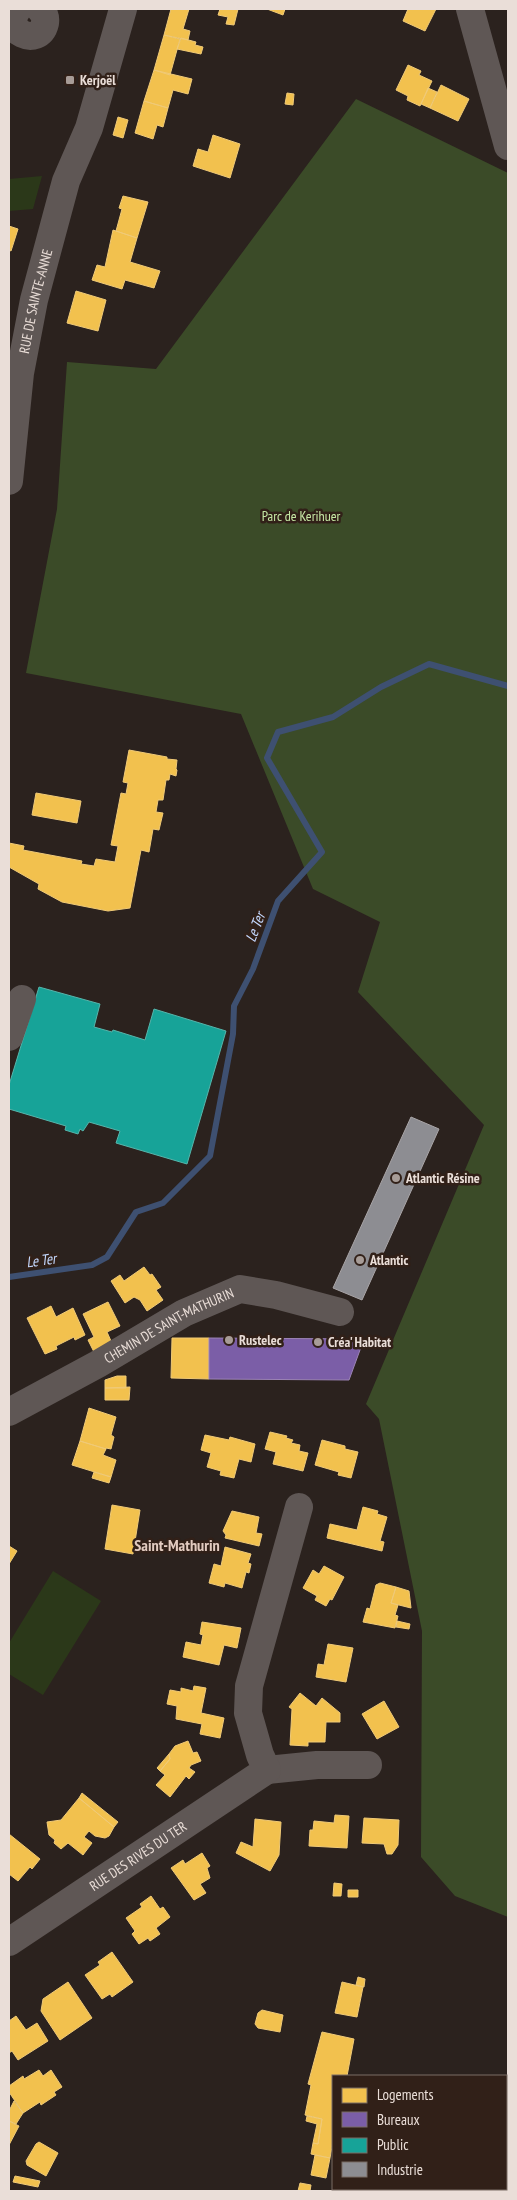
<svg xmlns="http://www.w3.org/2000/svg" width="517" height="2200" font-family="'PT Sans Narrow',sans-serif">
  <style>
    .green { fill: #2b3819 }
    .forest { fill: #3b4b28 }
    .homes { fill: #f2c14e; stroke: #f0ca77 }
    .offices { fill: #7b5ea7; stroke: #9c84b6 }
    .public { fill: #17a398; stroke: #56b5ab }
    .industry { fill: #8d8d92; stroke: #a9a5a7 }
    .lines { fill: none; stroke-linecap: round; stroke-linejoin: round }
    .stream { stroke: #3e5071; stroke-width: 6 }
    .minor { stroke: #5f5755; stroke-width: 28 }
    .poi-dot { fill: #a79c97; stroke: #312018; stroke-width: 2 }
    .labels { text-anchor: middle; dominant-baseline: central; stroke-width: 5; stroke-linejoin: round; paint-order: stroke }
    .poi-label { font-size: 14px; font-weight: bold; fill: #eaded8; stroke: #312018; text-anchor: start }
    .street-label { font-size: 14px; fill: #eaded8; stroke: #312018 }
    .park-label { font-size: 14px; fill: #c6e8a5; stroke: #312018 }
    .water-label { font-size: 15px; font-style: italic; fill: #c4d9ff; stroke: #312018 }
    .quarter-label { font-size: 16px; font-weight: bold; fill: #e2cbc0; stroke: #312018 }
  </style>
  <rect width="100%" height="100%" fill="#2b221e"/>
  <path class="green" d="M42 176 33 209 9 211V179Z
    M53 1571 101 1601 43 1695 9 1674V1643Z"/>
  <path class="forest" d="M356 99 508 173V1917L455 1896 421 1857 422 1631 379 1419 366 1404 484 1125 358 992 380 922 313 889 241 714 26 673 57 509 67 362 156 369Z"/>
  <path class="homes" d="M171 9H189L183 29 190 31 188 40 164 35Z
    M220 9H238L234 25 226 24 228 17 218 15Z
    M267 9H285L283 15Z
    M408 9H436L425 31 403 21Z
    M164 35 180 39 170 75 154 70Z
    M181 38 196 42 195 45 203 47 201 54 177 49Z
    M408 65 421 71 419 75 432 81 420 106 407 100 408 96 396 90Z
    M154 70 192 79 188 94 173 90 168 108 144 101Z
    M441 85 469 99 458 121 430 108Z
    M428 88 437 92 430 108 421 104Z
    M287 93 294 94 293 105 285 104Z
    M144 101 168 108 163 127 157 125 153 139 135 133Z
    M118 117 128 120 123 138 113 135Z
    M213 135 240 144 230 178 193 166 198 149 208 152Z
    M123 196 148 202 137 238 116 231 122 209 119 208Z
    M9 226 18 229 11 251 9 250Z
    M113 230 137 238 130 262 160 271 154 288 125 280 122 289 92 280 97 265 105 267Z
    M76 291 106 300 98 331 67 323Z
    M129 750 167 757V759L177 760 176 769 177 770 176 776 170 774 169 780H166L163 800H158L156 812 163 813 159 830 153 829 149 852 141 850 130 908 108 911 62 902 38 889 39 884 9 867V843L24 846 23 850 82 861 81 864 94 866 96 859 115 862 118 846 111 845 121 793 126 794 128 783 123 782Z
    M36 793 81 801 77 823 32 815Z
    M144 1267 150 1275 152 1274 161 1287 156 1290 163 1300 147 1311 140 1300 134 1297 125 1303 111 1281 120 1275 124 1281Z
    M108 1302 120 1326 107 1332 111 1341 94 1352 88 1340 94 1337 83 1314Z
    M51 1306 56 1317 73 1308 85 1335 75 1340 74 1337 56 1346 57 1349 45 1354 27 1318Z
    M172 1338H209V1379L171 1378Z
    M117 1376H126V1388H105V1380Z
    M130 1387 129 1400H105V1388Z
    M89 1408 116 1417 111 1435 114 1437 111 1449 106 1448V1449L80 1441Z
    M270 1432 287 1436 286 1438 293 1440 291 1443 300 1445 299 1451 308 1453 303 1471 273 1464 276 1452 265 1449Z
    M205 1435 229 1440 230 1437 255 1444 251 1462 239 1459 234 1478 220 1475 221 1471 207 1467 211 1453 201 1450Z
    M322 1440 345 1446V1449L358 1452 351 1478 338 1475 339 1472 315 1465Z
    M80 1441 106 1449 103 1455 116 1460 111 1477 72 1465Z
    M94 1472 111 1477 109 1483 92 1478Z
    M112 1505 140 1510 133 1554 105 1549Z
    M363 1507 378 1511 377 1514 387 1517 380 1541 384 1542 382 1551 327 1538 330 1524 357 1530Z
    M232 1511 259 1517 256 1533 262 1534 259 1546 225 1538 226 1535 223 1531Z
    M9 1546 17 1551 9 1564Z
    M225 1547 251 1554 248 1563 251 1564 249 1573 246 1572 242 1588 225 1583 224 1587 209 1583 214 1564 221 1566Z
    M324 1566 344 1577 332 1600 330 1599 326 1606 315 1600 317 1596 303 1588 313 1570 319 1574Z
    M380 1583 396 1587 391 1603 398 1605 395 1615 398 1616 395 1628 363 1622 367 1608 370 1609 376 1585Z
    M396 1587 409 1591 411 1608 391 1603Z
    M397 1621 410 1624 409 1629 396 1627Z
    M202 1622 241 1628 237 1648 224 1645 219 1665 183 1657 186 1642 201 1645 203 1635 200 1634Z
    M328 1644 353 1648 346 1682 316 1677 318 1664 324 1665Z
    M194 1686 206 1688 201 1713 224 1718 220 1738 200 1734 202 1724 176 1719 177 1706 167 1704 170 1690 181 1692V1688L193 1691Z
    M300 1693 316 1706 322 1698 340 1713V1722H326L325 1742H308V1746L290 1745 292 1709 289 1707Z
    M384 1701 399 1727 377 1739 362 1714Z
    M188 1741 193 1753 197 1752 201 1761 191 1765 189 1768 195 1772 189 1779 186 1776 170 1797 156 1785 165 1775 160 1771 170 1759 169 1754 175 1746Z
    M169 1754 170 1759 160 1771 157 1768Z
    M82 1793 118 1822 114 1827 79 1798Z
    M79 1798 114 1827 109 1836 105 1838 95 1836 89 1831 84 1837 92 1843 83 1855 68 1843 61 1849 54 1843 55 1840 49 1835 47 1822 61 1820Z
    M335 1815 349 1816 347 1848 309 1846 310 1830H313L314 1821 334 1823Z
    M364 1818 399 1820 398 1845 392 1854H387L384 1844 362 1843Z
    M255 1819 281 1822 279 1855 270 1871 236 1853 241 1842 253 1847Z
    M9 1834 40 1859 32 1869 30 1867 18 1881 9 1874Z
    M202 1853 210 1866 207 1868 210 1878 200 1884 206 1893 194 1900 171 1868 183 1860 185 1864Z
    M334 1883 342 1884 341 1896H333Z
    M348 1890H358V1897H348Z
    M151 1896 160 1909 163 1907 170 1917 156 1928 160 1934 150 1941 148 1938 139 1944 132 1934 135 1931 126 1918 142 1907 140 1904Z
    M112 1952 133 1982 112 1997 110 1994 102 1999 85 1975 100 1965 98 1962Z
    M358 1977 365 1979 364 1987 356 1985Z
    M68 1982 92 2018 60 2040 41 2011 43 1999Z
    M342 1982 363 1987 357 2017 335 2013Z
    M262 2010 283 2015 280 2032 258 2028 255 2024 258 2013Z
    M16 2016 26 2030 37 2023 48 2041 18 2060 12 2051 9 2053V2021Z
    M322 2032 354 2039 347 2076H333V2141L330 2158 311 2154 313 2143 318 2144 322 2119 305 2115 311 2085 308 2084Z
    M39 2070 43 2076 51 2070 62 2087 54 2092 56 2095 41 2105 40 2102 23 2113 9 2092V2086L23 2076 24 2079Z
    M14 2101 23 2113 16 2124 9 2121V2111Z
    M307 2116 322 2119 318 2144 313 2143 317 2124 306 2121Z
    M9 2121 19 2126 9 2145Z
    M39 2142 58 2153 46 2176 27 2165 26 2161 36 2144Z
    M315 2155 330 2158 326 2178 311 2175Z
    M15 2176 40 2181 38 2187 13 2182Z
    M300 2183 311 2185 310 2191H298Z
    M362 2189H395L394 2191H361Z"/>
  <path class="offices" d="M209 1338 364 1339 349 1380 209 1379Z"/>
  <path class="public" d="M39 987 100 1004 94 1027 112 1032 113 1030 145 1040 154 1009 226 1031 187 1164 116 1143 120 1131 89 1122 83 1131 80 1129 78 1134 65 1130 66 1126 9 1109V1085Z"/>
  <path class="industry" d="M411 1117 439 1129 362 1300 333 1288Z"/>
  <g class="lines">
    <path class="stream" d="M9 1277 92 1265 107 1257 136 1212 163 1203 210 1156 233 1034 234 1006 253 969 278 901 322 852 267 758 278 732 333 717 381 687 429 664 508 686"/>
    <g class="minor">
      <path d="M18 9C0 31 39 49 45 23 46 17 44 13 40 9"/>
      <path d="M470 9 508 146"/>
      <path id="s1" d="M9 481 20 373 34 300 66 181 89 128 123 9"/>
      <path d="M9 1037 22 999"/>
      <path id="s2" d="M9 1412 98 1364 184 1313 240 1289 276 1295 340 1312"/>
      <path d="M267 1770 317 1765H368"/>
      <path id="s3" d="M9 1942 267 1770 260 1755 248 1713 249 1686 299 1507"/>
    </g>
  </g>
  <g class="poi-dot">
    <rect x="65" y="75" width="10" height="10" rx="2.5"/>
    <circle cx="396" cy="1178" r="5"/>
    <circle cx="360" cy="1260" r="5"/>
    <circle cx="229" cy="1340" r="5"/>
    <circle cx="318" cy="1342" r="5"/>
  </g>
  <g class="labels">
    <g class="poi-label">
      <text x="80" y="80">Kerjoël</text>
      <text x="406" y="1178">Atlantic Résine</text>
      <text x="370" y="1260">Atlantic</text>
      <text x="239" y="1340">Rustelec</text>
      <text x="328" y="1342">Créa' Habitat</text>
    </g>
    <g class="street-label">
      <text stroke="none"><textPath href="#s1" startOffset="182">RUE DE SAINTE-ANNE</textPath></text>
      <text stroke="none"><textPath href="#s2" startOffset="182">CHEMIN DE SAINT-MATHURIN</textPath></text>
      <text stroke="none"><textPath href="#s3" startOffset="155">RUE DES RIVES DU TER</textPath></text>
    </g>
    <g class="park-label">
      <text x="301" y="516">Parc de Kerihuer</text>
    </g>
    <g class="water-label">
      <text transform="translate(255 927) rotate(-69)">Le Ter</text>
      <text transform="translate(41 1260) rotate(-8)">Le Ter</text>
    </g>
    <g class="quarter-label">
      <text x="177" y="1545">Saint-Mathurin</text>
    </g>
  </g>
  <rect width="517" height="2200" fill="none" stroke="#eaded8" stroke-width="20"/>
  <rect x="332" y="2075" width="175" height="115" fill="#312018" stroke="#7b6c65"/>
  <rect x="342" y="2088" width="25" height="15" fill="#f2c14e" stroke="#7b6c65"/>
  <text x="377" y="2100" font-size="15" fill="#eaded8">Logements</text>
  <rect x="342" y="2112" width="25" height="15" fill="#7b5ea7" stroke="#7b6c65"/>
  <text x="377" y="2125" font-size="15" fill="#eaded8">Bureaux</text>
  <rect x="342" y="2138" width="25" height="15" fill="#17a398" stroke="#7b6c65"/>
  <text x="377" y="2150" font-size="15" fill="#eaded8">Public</text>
  <rect x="342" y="2162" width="25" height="15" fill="#8d8d92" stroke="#7b6c65"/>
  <text x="377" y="2175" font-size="15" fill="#eaded8">Industrie</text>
</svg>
